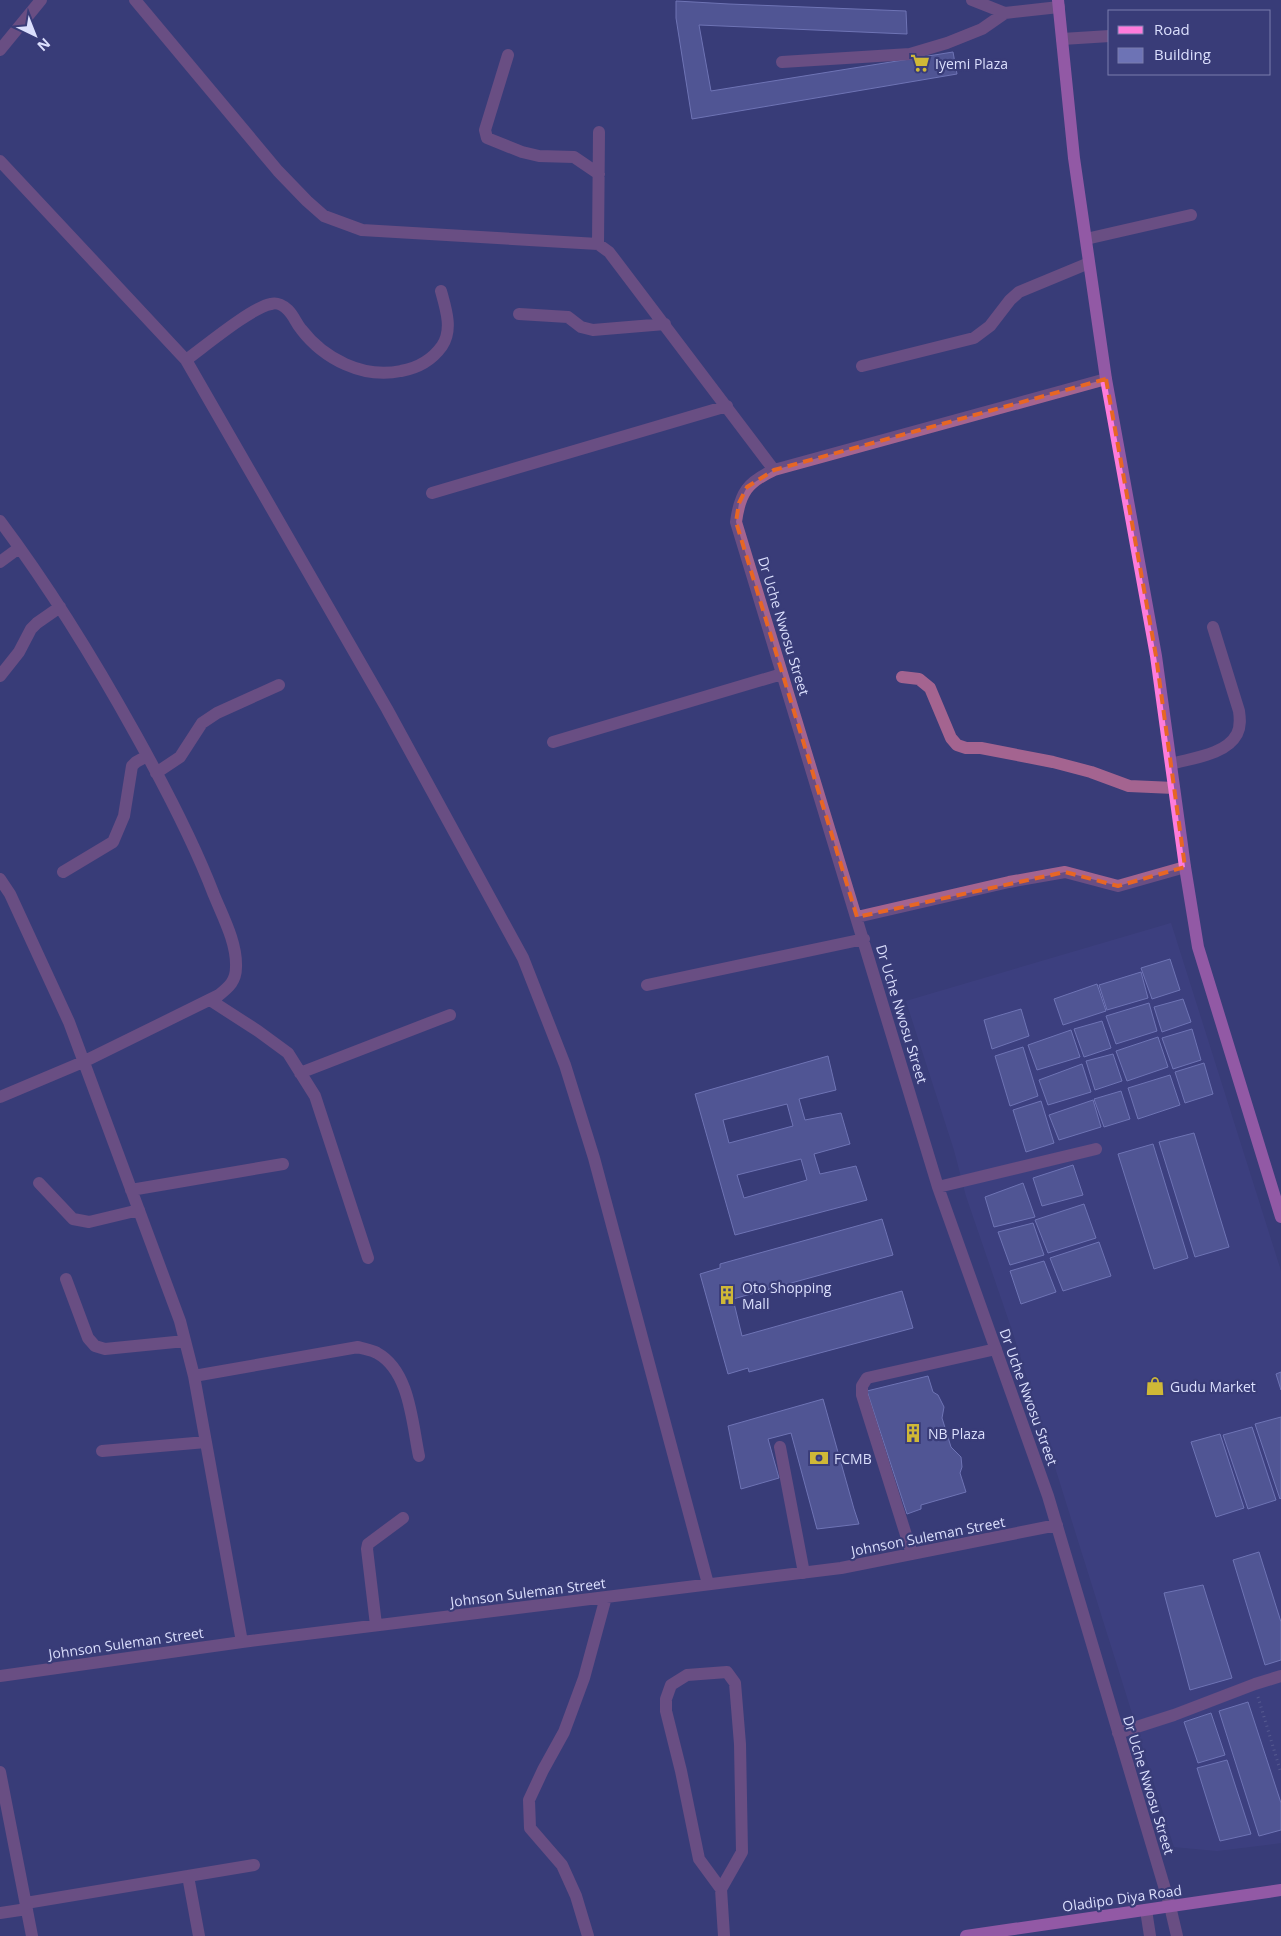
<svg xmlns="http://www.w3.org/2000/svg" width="1281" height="1936" font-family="'Open Sans',sans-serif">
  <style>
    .built { fill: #424488 }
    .building { fill: #6d73b5; stroke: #afb7fe; fill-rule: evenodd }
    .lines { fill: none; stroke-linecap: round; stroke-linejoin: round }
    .path { stroke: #787bac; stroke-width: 3; stroke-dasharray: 1 4; stroke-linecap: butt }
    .minor { stroke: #a46490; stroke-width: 12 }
    .major { stroke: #fe7cdb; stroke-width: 12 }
    .marked { fill: none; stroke: #e76624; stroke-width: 4; stroke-dasharray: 10 6; stroke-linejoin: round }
    .labels { text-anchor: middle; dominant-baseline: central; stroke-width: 4.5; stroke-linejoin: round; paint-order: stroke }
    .poi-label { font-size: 14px; fill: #dbdffd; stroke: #393c78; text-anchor: start }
    .street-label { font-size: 14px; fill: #dbdffd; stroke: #393c78 }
  </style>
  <rect width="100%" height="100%" fill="#393c78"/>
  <path class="built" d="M1171 923 1281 1271V1843L1217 1851 1174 1847 1013 1333 966 1196 954 1150 906 1001Z"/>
  <path class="building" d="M676 1 729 4 906 11 907 34 699 25 711 91 953 52 957 74 692 119 676 18Z
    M1170 959 1180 990 1152 999 1141 968Z
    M1141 972 1148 998 1107 1010 1099 985Z
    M1097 984 1106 1011 1063 1025 1054 999Z
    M1183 999 1191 1022 1162 1032 1154 1007Z
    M1149 1003 1157 1031 1116 1044 1106 1016Z
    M1021 1009 1029 1036 992 1049 984 1020Z
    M1102 1021 1111 1048 1084 1057 1074 1029Z
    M1192 1029 1201 1060 1173 1069 1162 1038Z
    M1071 1030 1080 1057 1037 1070 1028 1045Z
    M1158 1037 1168 1067 1127 1081 1116 1051Z
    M1023 1047 1038 1096 1010 1106 995 1056Z
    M1113 1054 1122 1081 1095 1090 1086 1061Z
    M828 1056 836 1090 799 1099 805 1120 841 1113 850 1144 814 1154 820 1174 856 1166 867 1200 735 1235 695 1094ZM787 1104 793 1126 729 1143 723 1120ZM801 1159 807 1180 744 1198 737 1175Z
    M1204 1063 1213 1094 1185 1103 1175 1072Z
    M1082 1064 1091 1092 1048 1105 1039 1080Z
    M1170 1075 1180 1105 1138 1119 1128 1088Z
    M1121 1091 1130 1119 1104 1127 1094 1099Z
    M1093 1100 1101 1127 1059 1140 1049 1115Z
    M1041 1101 1054 1143 1026 1152 1013 1110Z
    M1194 1133 1229 1247 1195 1257 1159 1142Z
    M1153 1144 1188 1258 1154 1269 1118 1154Z
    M1073 1165 1083 1195 1042 1206 1033 1178Z
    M1023 1183 1035 1217 994 1227 985 1197Z
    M1084 1204 1096 1238 1048 1253 1035 1220Z
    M882 1219 893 1255 733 1299 742 1336 902 1291 913 1328 749 1372 748 1368 728 1374 700 1274 720 1268V1264Z
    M1033 1223 1044 1255 1010 1265 998 1232Z
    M1099 1242 1111 1276 1063 1291 1050 1258Z
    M1044 1261 1056 1292 1021 1304 1010 1271Z
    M1281 1372V1390L1276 1374Z
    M928 1376 933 1392 938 1395 944 1407 942 1418 951 1447 961 1457 962 1467 960 1473 966 1492 921 1505V1509L907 1514 867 1391Z
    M823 1399 854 1509 859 1524 817 1529 791 1433 768 1439 779 1478 741 1489 728 1426Z
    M1281 1417V1498L1280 1499 1255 1424Z
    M1252 1427 1276 1500 1248 1509 1223 1435Z
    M1220 1434 1244 1508 1216 1517 1191 1442Z
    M1259 1552 1281 1622V1660L1265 1665 1233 1560Z
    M1203 1585 1232 1678 1190 1690 1164 1593Z
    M1248 1702 1281 1803V1830L1259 1836 1219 1711Z
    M1211 1713 1225 1755 1198 1763 1184 1722Z
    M1227 1760 1251 1834 1220 1841 1197 1768Z"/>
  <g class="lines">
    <path class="path" d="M1258 1697 1281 1773"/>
    <path class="minor" d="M135 0 278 171 307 201 324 216 362 230 598 244 609 252 774 470
      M972 0 1005 13
      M1062 39 1110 36
      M0 50 41 0
      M508 55 485 130 487 138 522 152 539 156 574 157 599 174
      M782 62 910 54 947 43 982 29 1005 13 1059 7
      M0 161 186 360 387 709 523 958 565 1065 594 1158 708 1584
      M1086 239 1191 215
      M598 244 599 132
      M519 314 568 317 581 327 593 330 665 324
      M186 360C204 347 252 307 271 304 277 302 284 306 288 310 294 316 296 323 301 329 324 359 363 379 401 371 418 368 432 360 442 346 453 330 446 309 441 291
      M862 366 974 338 990 326 1010 300 1019 292 1089 263
      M1106 379 774 470C748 482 740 492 736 522L938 1187 1048 1496 1170 1906 1177 1936
      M432 493 727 406
      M0 521C51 589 95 661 136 735 165 787 193 840 214 895 223 917 237 943 236 967 236 981 229 987 219 995L83 1062 0 1097
      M0 562 19 548
      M0 676 19 652 31 629 37 623 60 607
      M902 677 919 679 930 688 951 738 957 745 966 748H981L1053 762 1091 772 1129 786 1174 788
      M553 742 782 674
      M1171 764C1192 758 1226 755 1237 734 1241 726 1240 718 1239 711L1213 627
      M156 773 180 757 202 723 217 713 279 685
      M63 872 113 842 124 816 132 766 136 762 147 756
      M0 879 10 894 69 1022 180 1321 194 1376 242 1642
      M857 917 1009 882 1065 872 1118 886 1185 867
      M647 985 864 939
      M210 1000 258 1031 288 1053 315 1096 368 1258
      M300 1073 450 1015
      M39 1183 73 1219 89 1222 139 1210
      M938 1187 1096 1149
      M131 1190 283 1164
      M66 1279 88 1338 95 1346 105 1349 185 1341
      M194 1376 358 1347C364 1349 372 1350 377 1353 410 1371 412 1423 419 1456
      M780 1447 804 1573
      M102 1451 206 1442
      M912 1554 862 1395V1386L867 1378 996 1349
      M376 1625 367 1549 368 1544 403 1518
      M0 1676 242 1642 841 1568 1057 1525
      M1118 1733 1174 1715 1255 1684 1281 1676
      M0 1772 32 1936
      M188 1876 199 1936
      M721 1889 742 1852 740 1744 735 1683 727 1672 687 1675 671 1685 666 1699V1711L681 1771 699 1859 721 1889 724 1936
      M26 1903 254 1865
      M1146 1910 1150 1936
      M0 1913 27 1909
      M588 1936 576 1896 562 1865 530 1828 529 1800 543 1770 564 1732 584 1678 606 1597"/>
    <path class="major" d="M1058 0 1074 158 1106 379 1156 656 1185 867 1198 947 1281 1217
      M966 1936 1281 1890"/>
  </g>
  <path d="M0 0H1281V1936H0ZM1106 379 1156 656 1185 867 1118 886 1065 872 857 917 736 522 739 503 747 487 774 470Z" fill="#393c78" fill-opacity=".55" fill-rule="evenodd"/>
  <path class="marked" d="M1106 379 1156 656 1185 867 1118 886 1065 872 857 917 736 522 739 503 747 487 774 470Z"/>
  <defs>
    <g id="supermarket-bare" transform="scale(1.5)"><path d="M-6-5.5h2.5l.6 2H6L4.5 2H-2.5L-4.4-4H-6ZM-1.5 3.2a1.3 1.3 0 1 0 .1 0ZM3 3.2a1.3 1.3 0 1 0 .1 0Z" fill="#cfb837" stroke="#393c78" stroke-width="2.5" paint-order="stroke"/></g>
    <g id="building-bare" transform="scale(1.5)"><path d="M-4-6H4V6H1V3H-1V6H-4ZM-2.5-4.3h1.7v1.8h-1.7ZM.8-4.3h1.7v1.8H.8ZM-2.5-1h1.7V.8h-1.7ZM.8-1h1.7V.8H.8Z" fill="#cfb837" stroke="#393c78" stroke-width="2.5" paint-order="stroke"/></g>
    <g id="shop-bare" transform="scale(1.5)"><path d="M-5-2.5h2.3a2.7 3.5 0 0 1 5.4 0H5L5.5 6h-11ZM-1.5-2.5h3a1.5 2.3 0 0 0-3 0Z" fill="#cfb837" stroke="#393c78" stroke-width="2.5" paint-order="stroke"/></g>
    <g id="bank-bare" transform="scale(1.5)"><path d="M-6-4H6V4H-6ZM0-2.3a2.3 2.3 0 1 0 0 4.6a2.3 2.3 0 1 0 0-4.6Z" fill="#cfb837" stroke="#393c78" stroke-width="2.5" paint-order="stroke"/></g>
  </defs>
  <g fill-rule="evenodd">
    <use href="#supermarket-bare" x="920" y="63"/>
    <use href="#building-bare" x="727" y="1295"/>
    <use href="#shop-bare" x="1155" y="1386"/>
    <use href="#building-bare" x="913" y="1433"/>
    <use href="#bank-bare" x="819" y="1458"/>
  </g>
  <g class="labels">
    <g class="poi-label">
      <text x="935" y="63">Iyemi Plaza</text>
      <text x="742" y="1287">Oto Shopping<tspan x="742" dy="16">Mall</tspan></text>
      <text x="1170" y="1386">Gudu Market</text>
      <text x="928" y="1433">NB Plaza</text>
      <text x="834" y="1458">FCMB</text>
    </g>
    <g class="street-label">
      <text transform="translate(784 626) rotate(73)">Dr Uche Nwosu Street</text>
      <text transform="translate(902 1014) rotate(73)">Dr Uche Nwosu Street</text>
      <text transform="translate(1029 1397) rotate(70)">Dr Uche Nwosu Street</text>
      <text transform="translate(928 1536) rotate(-11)">Johnson Suleman Street</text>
      <text transform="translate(528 1592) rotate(-7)">Johnson Suleman Street</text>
      <text transform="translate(126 1643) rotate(-8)">Johnson Suleman Street</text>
      <text transform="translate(1149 1785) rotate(73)">Dr Uche Nwosu Street</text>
      <text transform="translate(1122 1898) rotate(-8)">Oladipo Diya Road</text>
    </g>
  </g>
  <rect x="1108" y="10" width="162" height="65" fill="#393c78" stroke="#7a7dad"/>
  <rect x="1118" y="26" width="25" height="8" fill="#fe7cdb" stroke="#7a7dad"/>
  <text x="1154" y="35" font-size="15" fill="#dbdffd">Road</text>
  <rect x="1118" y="48" width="25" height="15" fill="#6d73b5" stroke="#7a7dad"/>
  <text x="1154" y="60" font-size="15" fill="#dbdffd">Building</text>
  <g transform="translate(35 35) rotate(137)" stroke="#393c78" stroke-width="4" paint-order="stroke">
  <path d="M0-4L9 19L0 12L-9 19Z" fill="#dbdffd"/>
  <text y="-8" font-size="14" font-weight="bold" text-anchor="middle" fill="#dbdffd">N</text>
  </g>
</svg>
